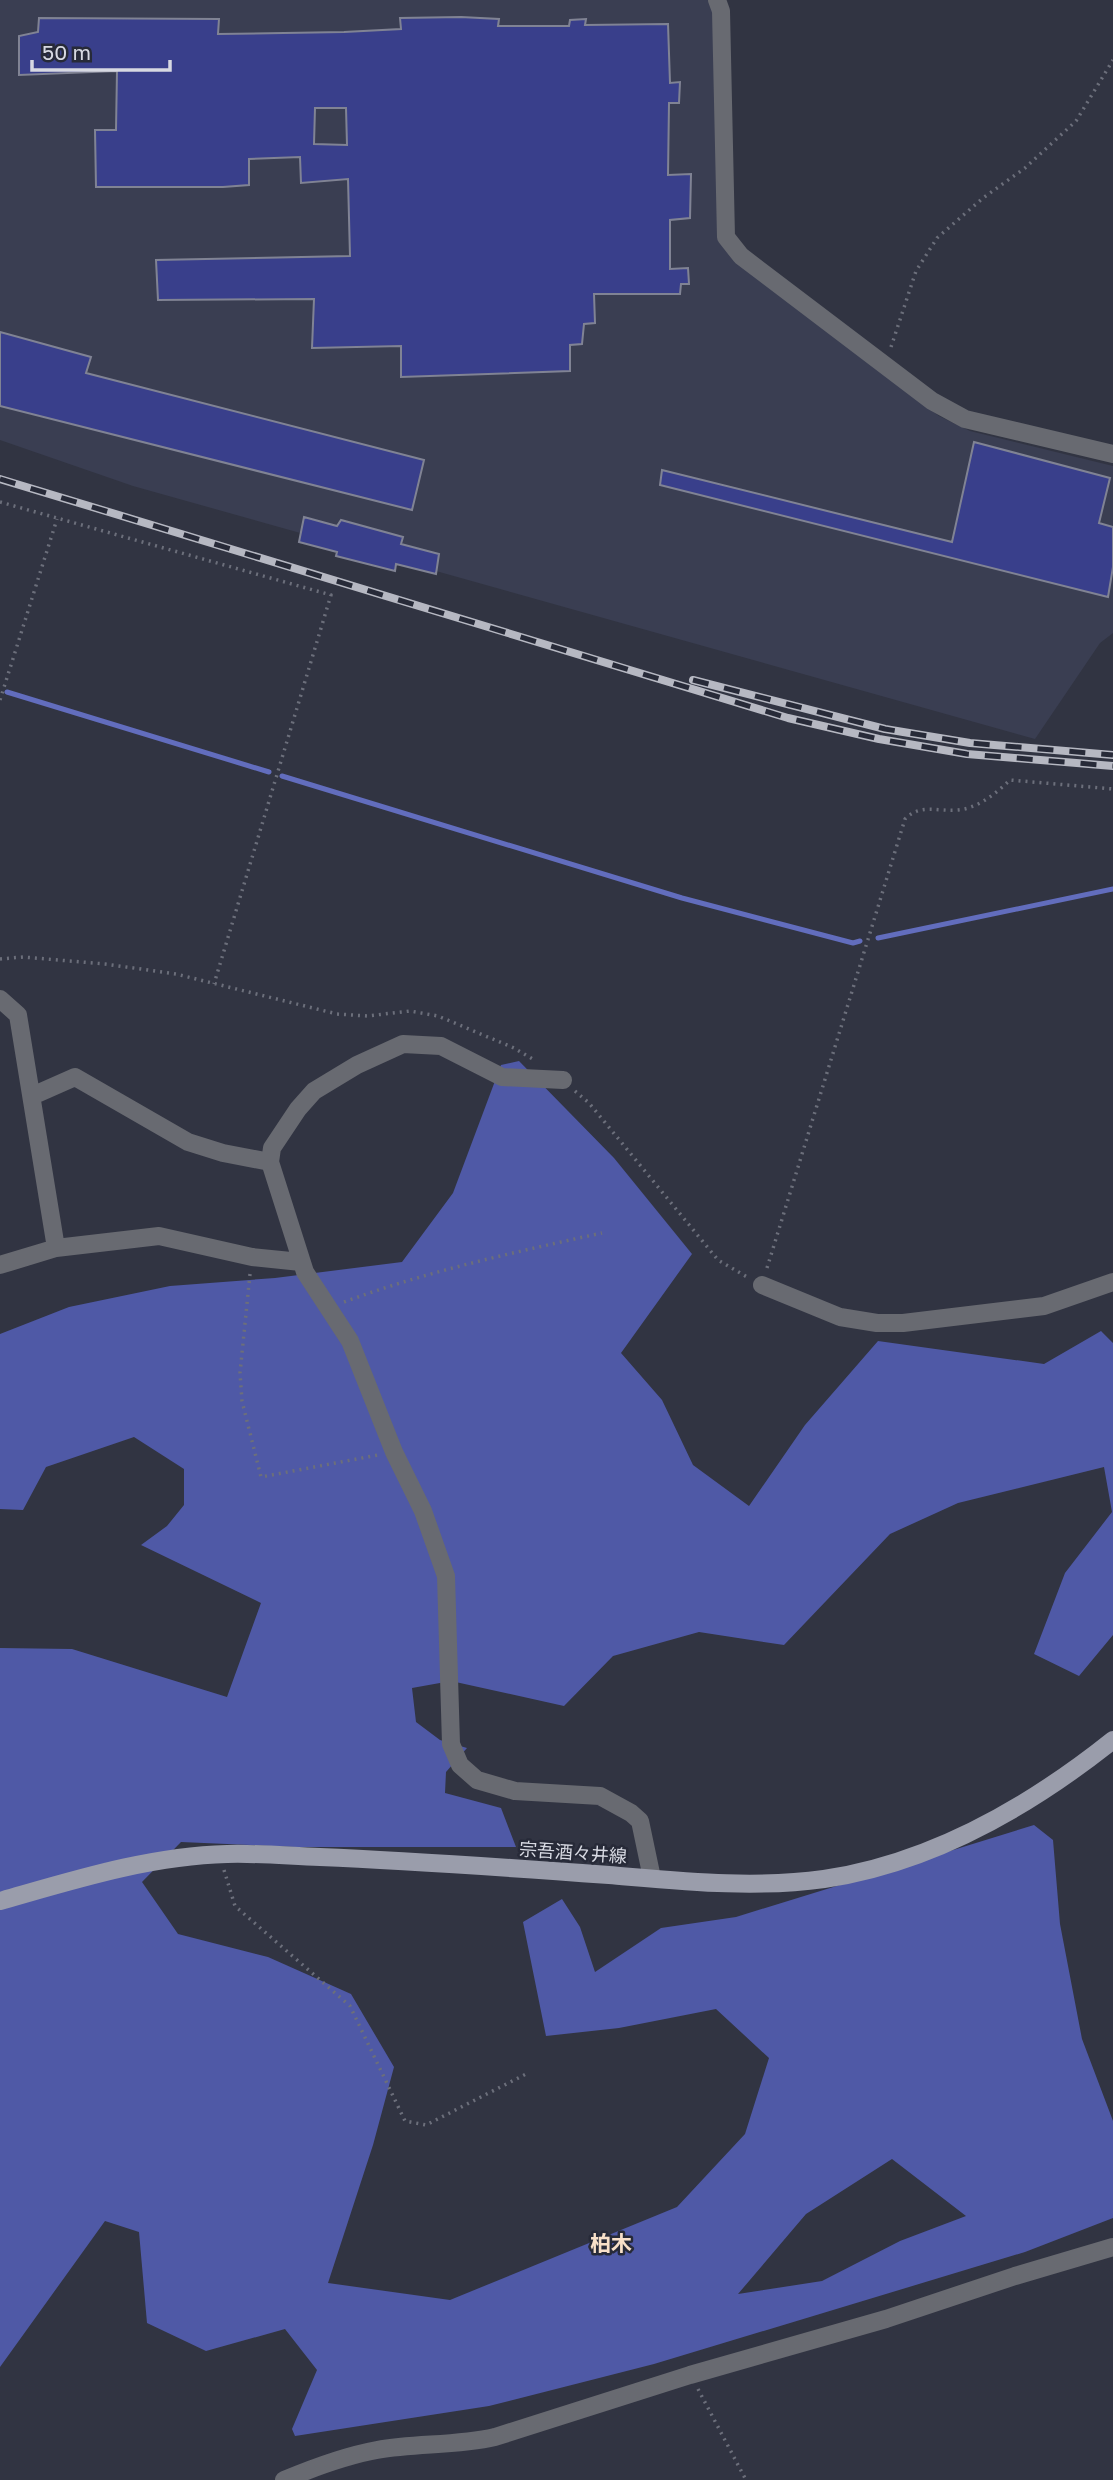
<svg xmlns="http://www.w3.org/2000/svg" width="1113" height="2480" font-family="'Golos Text','Noto Sans JP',sans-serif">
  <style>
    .built { fill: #3a3e52 }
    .forest { fill: #4f59a6; fill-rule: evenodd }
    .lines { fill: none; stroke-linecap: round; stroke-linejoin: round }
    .stream { stroke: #626dbd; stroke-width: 5 }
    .building { fill: #393f8b; stroke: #808394; stroke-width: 2; fill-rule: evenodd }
    .path { stroke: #6c6f7b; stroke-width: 3.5; stroke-dasharray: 2 5; stroke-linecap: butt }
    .minor { stroke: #686a71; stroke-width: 18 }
    .major { stroke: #9a9dab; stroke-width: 18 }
    .rail-casing { stroke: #b6b8c2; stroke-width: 8 }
    .rail { stroke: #272a38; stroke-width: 5; stroke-dasharray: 16; stroke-linecap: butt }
    .labels { text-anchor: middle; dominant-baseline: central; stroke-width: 5; stroke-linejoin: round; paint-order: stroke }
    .street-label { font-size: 18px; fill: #d7d9e2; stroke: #272a38 }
    .quarter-label { font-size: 21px; font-weight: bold; fill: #f8e0c9; stroke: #272a38 }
  </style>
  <rect width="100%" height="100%" fill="#313442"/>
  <path class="built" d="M0 0H711L736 262 939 416 970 431 1113 466V633L1100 643 1035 739 133 486 0 440Z"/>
  <path class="forest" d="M519 1061 614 1158 692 1254 621 1353 662 1400 693 1465 749 1506 805 1425 878 1341 1044 1364 1101 1331 1113 1343V1635L1079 1676 1034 1654 1065 1573 1112 1512 1104 1467 958 1503 890 1534 784 1645 699 1632 613 1656 564 1706 451 1681 412 1688 416 1722 440 1740 467 1748 446 1772 445 1793 501 1808 516 1847H295L181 1842 142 1882 178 1934 268 1957 351 1994 394 2067 373 2145 328 2283 450 2300 677 2207 745 2134 769 2058 716 2009 619 2028 546 2036 523 1922 562 1899 580 1927 595 1972 661 1928 736 1917 1034 1825 1053 1840 1060 1924 1082 2039 1113 2121V2218L1025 2252 654 2364 489 2406 295 2436 292 2429 317 2370 285 2329 206 2351 147 2323 139 2232 105 2221 0 2367V1648L72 1649 227 1697 261 1603 141 1545 167 1526 184 1505V1469L134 1437 46 1467 23 1510 0 1509V1334L69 1307 170 1286 275 1278 402 1262 453 1193 501 1065ZM892 2159 966 2216 900 2241 822 2281 738 2294 806 2214Z"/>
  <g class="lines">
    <path class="stream" d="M7 692 269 772
      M282 776 682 898 853 943 860 941
      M878 938 1113 889"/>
  </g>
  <path class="building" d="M461 17 499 19 498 26H569L570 20 586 19 585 25 668 24 670 83 680 82 679 103H669L668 175 691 174 690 218 670 220V269L688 268 689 284H681L680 294H594L595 323 584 324 582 344 570 345V371L401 377V346L312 348 314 299 158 300 156 260 350 256 348 179 301 183 300 157 249 159V185L223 187H96L95 130H116L117 71 19 75V36L38 32 39 18 219 19 218 34 344 32 401 29 400 18ZM315 108H346L347 145 314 144Z
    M0 332 91 357 86 373 424 460 412 510 0 406Z
    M974 442 1110 478 1099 523 1113 527V567L1108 597 660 485 662 470 952 542Z
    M304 517 337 526 341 520 403 537 401 544 439 554 436 574 396 564 395 571 336 556 337 552 299 542Z"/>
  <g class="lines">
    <path class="path" d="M891 347 916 271 937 238 983 198 1025 168 1076 121 1113 60
      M0 502 331 595 214 984
      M0 700 57 519
      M0 959 23 957 105 964 176 974 337 1014 367 1016 410 1011 438 1016 514 1048 536 1061
      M575 1091 589 1103 718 1260 747 1277
      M767 1268 905 819C921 803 938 812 958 810 979 808 996 793 1010 780L1113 789
      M250 1274 240 1373 242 1401 261 1477 378 1455
      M344 1302C428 1271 515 1252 602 1233
      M224 1870 235 1906 350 2006 405 2121 426 2125 528 2073
      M698 2389 746 2480"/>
    <path class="minor" d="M717 0 721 11 726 237 741 256 932 401 965 419 1113 454
      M0 999 18 1015 56 1248
      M563 1080 502 1077 441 1046 403 1044 357 1065 314 1091 298 1109 272 1148 270 1162 305 1272 350 1341 394 1452 423 1511 446 1576 451 1744 460 1765 477 1780 515 1791 600 1796 631 1813 640 1821 652 1878
      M32 1096 75 1077 188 1142 223 1153 270 1162
      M0 1265 56 1248 159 1236 252 1257 301 1262
      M762 1285 840 1317 877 1323H903L1044 1306 1113 1282
      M284 2480C315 2467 344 2456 377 2450 416 2443 456 2446 495 2437L690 2375 886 2319 1015 2276 1113 2247"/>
    <path class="major" d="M0 1901C74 1880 149 1856 227 1854 258 1853 289 1856 320 1857 416 1861 513 1868 609 1875 680 1881 753 1889 824 1879 932 1863 1029 1807 1113 1740"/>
    <g class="rail-casing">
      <path id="rail" d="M0 479 788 718 879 739 967 754 1113 766
        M693 680 885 729 970 743 1113 755"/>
    </g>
    <use href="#rail" class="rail"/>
  </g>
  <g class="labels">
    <g class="street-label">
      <text transform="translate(573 1852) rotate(4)">宗吾酒々井線</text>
    </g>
    <g class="quarter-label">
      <text x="611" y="2243">柏木</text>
    </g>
  </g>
  <path d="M32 60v10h138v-10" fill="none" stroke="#d7d9e2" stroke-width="3.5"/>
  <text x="42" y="60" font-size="21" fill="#d7d9e2" stroke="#272a38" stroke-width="5" paint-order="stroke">50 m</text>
</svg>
